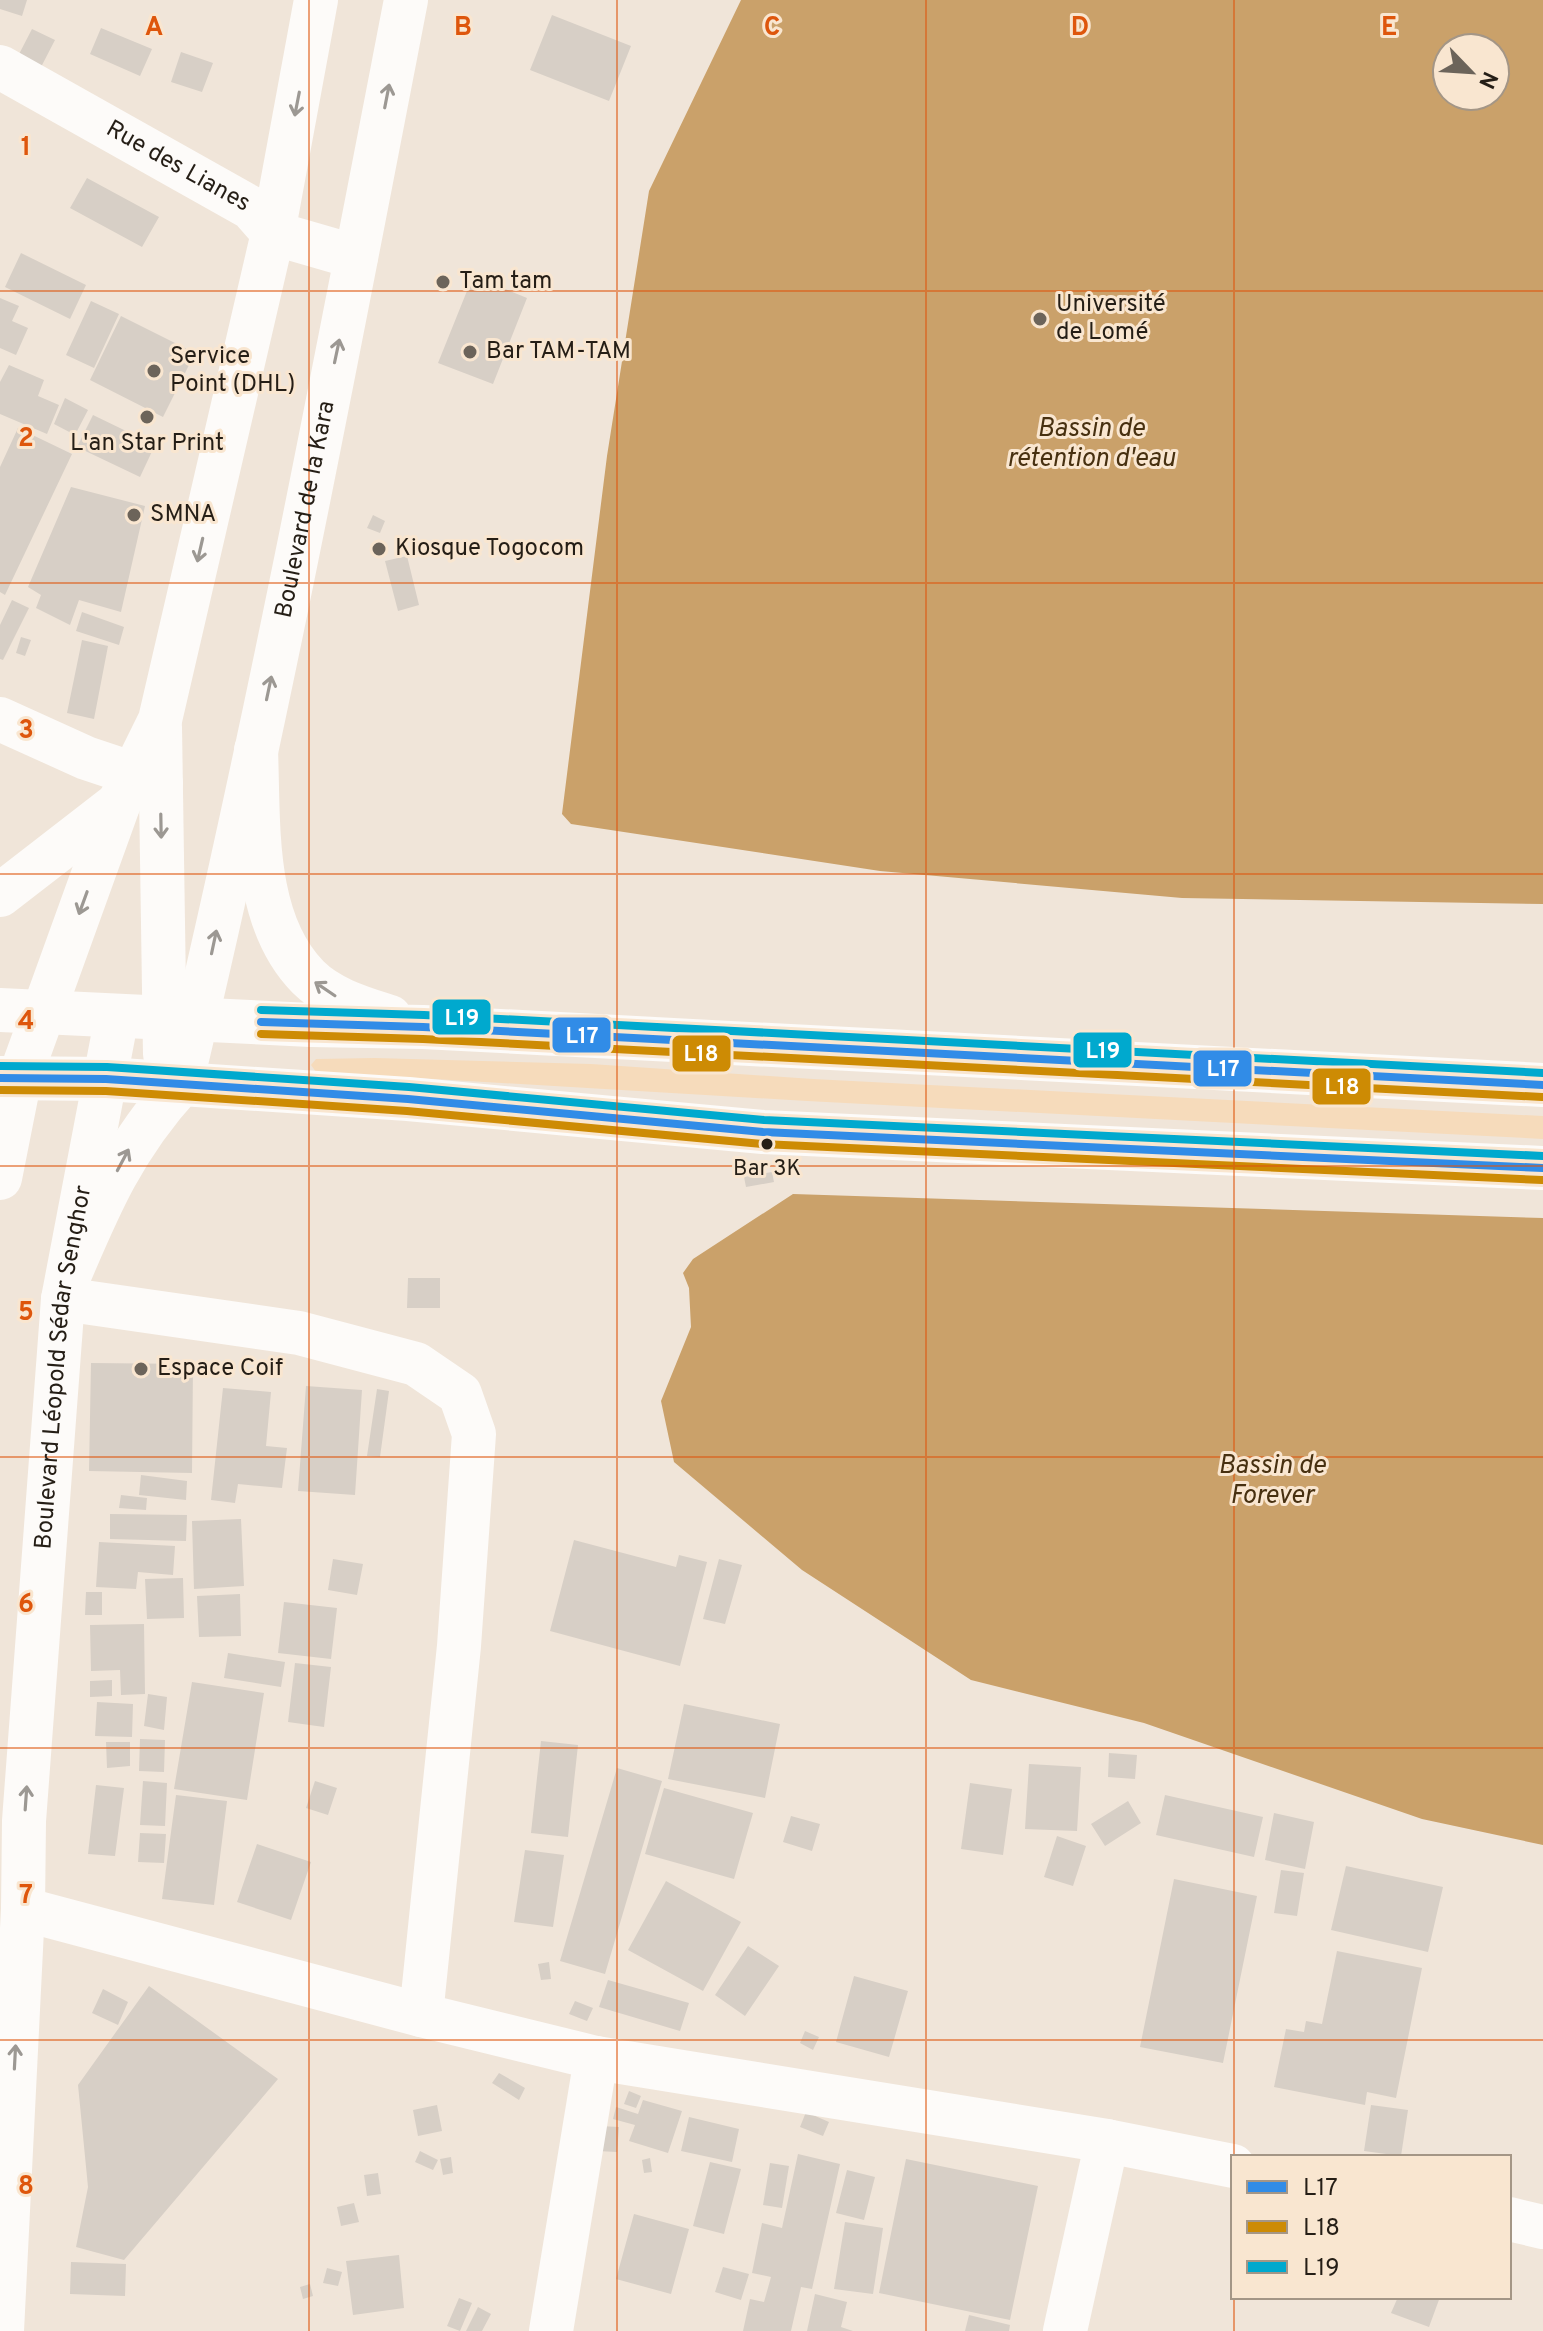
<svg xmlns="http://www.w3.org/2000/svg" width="1543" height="2331" font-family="Overpass,sans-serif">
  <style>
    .green { fill: #f6dbbb }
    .water { fill: #caa16a; fill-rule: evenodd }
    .building { fill: #d7cfc6 }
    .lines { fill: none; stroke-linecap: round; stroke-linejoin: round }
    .street { stroke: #fdfbf9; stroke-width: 44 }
    .secondary { stroke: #fdfbf9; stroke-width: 44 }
    .highway { stroke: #fdfbf9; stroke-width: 44 }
    .bus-1-casing { stroke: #f9e6d0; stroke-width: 14 }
    .bus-2-casing { stroke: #f9e6d0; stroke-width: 14 }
    .bus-3-casing { stroke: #f9e6d0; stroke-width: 14 }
    .bus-1 { stroke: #318ce7; stroke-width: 8 }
    .bus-2 { stroke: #cd8b04; stroke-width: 8 }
    .bus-3 { stroke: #00a9ce; stroke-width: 8 }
    .oneway { stroke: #9c9893 }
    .grid { fill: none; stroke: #de560c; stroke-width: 2; stroke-opacity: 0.55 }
    .poi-dot { fill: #6c645a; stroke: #f9e6d0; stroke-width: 3 }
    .bus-dot { fill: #251e16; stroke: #f9e6d0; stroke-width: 3 }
    .labels { text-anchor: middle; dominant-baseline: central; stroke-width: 6; stroke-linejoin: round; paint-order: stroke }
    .bus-label { font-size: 22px; fill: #251e16; stroke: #f9e6d0 }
    .street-label { font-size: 24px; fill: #251e16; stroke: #f9e6d0 }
    .poi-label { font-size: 24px; fill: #251e16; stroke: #f9e6d0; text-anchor: start }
    .water-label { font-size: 26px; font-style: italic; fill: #473010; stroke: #f9e6d0 }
    .grid-label { font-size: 26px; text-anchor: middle; font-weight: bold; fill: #de560c; stroke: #f9e6d0; stroke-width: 6; stroke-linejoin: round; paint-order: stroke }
    .line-badge { stroke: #f9e6d0; stroke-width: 3 }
    .badge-label { font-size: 22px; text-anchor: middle; font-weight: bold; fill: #fff }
  </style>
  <rect width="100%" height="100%" fill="#f0e5d9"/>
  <path class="green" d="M375 1058 591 1064 813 1079 1543 1116V1139L807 1101 316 1072 311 1065 316 1059Z"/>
  <path class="water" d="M741 0H1543V904L1182 898 880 871 571 824 562 814 607 456 649 191ZM1447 48H1495V96H1447Z
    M793 1194 1543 1218V1845L1422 1819 1144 1723 971 1680 802 1570 674 1462 661 1401 691 1327 689 1288 683 1273 693 1259Z"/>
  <path class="building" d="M0 0H27L22 16 0 9Z
    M552 15 631 46 609 101 530 70Z
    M101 28 152 49 140 76 90 54Z
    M32 29 55 40 40 69 17 58Z
    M181 52 213 63 202 92 171 82Z
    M87 178 159 217 142 247 70 208Z
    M21 253 86 285 70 319 5 287Z
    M473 276 527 298 493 384 438 363Z
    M0 298 19 306 12 321 28 328 16 355 0 348Z
    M91 301 119 314 94 368 66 355Z
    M121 316 195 353 163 417 90 380Z
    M9 365 44 380 38 396 59 405 47 434 0 414V382Z
    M65 398 88 410 75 435 54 424Z
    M93 415 155 445 140 477 77 447Z
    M18 428 72 454 5 595 0 592V467Z
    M71 487 145 506 121 612 79 600 70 625 36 608 41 595 28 587Z
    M373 515 385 521 380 533 367 528Z
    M407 556 419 605 398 611 385 561Z
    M12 600 29 608 3 660 0 659V625Z
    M82 612 124 627 119 645 76 631Z
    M21 637 31 640 25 656 16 653Z
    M82 640 108 646 94 719 67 713Z
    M772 1172 774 1182 746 1187 744 1177Z
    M408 1278H440V1308H407Z
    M91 1363 193 1364 192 1473 89 1471Z
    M306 1386 362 1390 355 1495 298 1491Z
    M223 1388 271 1392 266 1446 287 1448 282 1488 238 1484 235 1503 211 1500Z
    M377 1389 389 1391 380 1457 367 1456Z
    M141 1475 187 1481 186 1500 139 1495Z
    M121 1495 147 1498 146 1510 119 1508Z
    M110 1514 187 1515 186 1541 110 1539Z
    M241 1519 244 1586 194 1589 192 1521Z
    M574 1540 676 1567 679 1555 707 1562 680 1666 550 1631Z
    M99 1542 175 1546 173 1575 138 1572 136 1589 96 1587Z
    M333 1559 363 1564 357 1595 328 1590Z
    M719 1559 742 1565 725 1624 703 1619Z
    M183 1578 184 1618 147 1619 145 1579Z
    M86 1592H102V1615H85Z
    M240 1594 241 1636 199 1637 197 1596Z
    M284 1602 337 1608 331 1659 278 1653Z
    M144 1624 145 1694 121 1695 120 1670 91 1671 90 1625Z
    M228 1653 285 1662 281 1687 224 1678Z
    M295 1663 331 1667 324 1727 288 1722Z
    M112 1680V1696L90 1697V1681Z
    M192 1682 264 1693 247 1800 174 1789Z
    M148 1694 167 1697 164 1730 144 1726Z
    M97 1702 133 1704 132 1737 95 1736Z
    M684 1704 780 1724 765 1798 668 1779Z
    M140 1739 165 1740 164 1772 139 1771Z
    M541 1741 578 1745 568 1837 531 1833Z
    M106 1742H130V1766L107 1768Z
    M1109 1753 1137 1755 1135 1779 1108 1777Z
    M1029 1764 1081 1767 1077 1831 1025 1829Z
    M617 1768 662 1781 605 1974 560 1961Z
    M143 1781 167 1783 165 1826 140 1825Z
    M315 1781 337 1788 328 1815 306 1808Z
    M970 1783 1012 1789 1003 1855 961 1849Z
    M96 1785 124 1788 115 1856 88 1854Z
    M664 1788 753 1813 734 1879 645 1854Z
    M176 1795 227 1801 214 1905 162 1899Z
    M1165 1795 1263 1817 1254 1857 1156 1835Z
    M1128 1801 1141 1823 1105 1846 1091 1824Z
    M1274 1813 1314 1822 1305 1869 1265 1860Z
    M791 1816 820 1824 812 1851 783 1842Z
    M140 1833 166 1834 164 1863 138 1862Z
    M1057 1836 1086 1846 1073 1886 1044 1877Z
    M257 1844 311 1862 291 1920 237 1902Z
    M525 1850 564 1855 553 1927 514 1922Z
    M1346 1866 1443 1887 1428 1952 1331 1930Z
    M1281 1870 1304 1873 1297 1916 1274 1913Z
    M1174 1879 1257 1896 1223 2063 1140 2047Z
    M666 1881 741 1922 703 1991 628 1950Z
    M748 1946 779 1966 745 2016 715 1995Z
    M1337 1951 1422 1968 1396 2098 1367 2092 1365 2105 1274 2087 1286 2029 1304 2032 1306 2021 1322 2024Z
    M549 1962 551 1979 541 1980 538 1964Z
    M854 1976 908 1991 889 2057 836 2042Z
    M608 1980 689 2003 680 2031 599 2007Z
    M149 1986 278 2079 124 2260 76 2247 88 2187 78 2085Z
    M103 1989 128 2002 118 2025 92 2013Z
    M575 2001 593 2008 587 2021 569 2014Z
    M805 2031 819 2037 813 2050 800 2043Z
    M499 2073 525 2088 519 2100 492 2083Z
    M629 2091 641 2096 636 2108 624 2104Z
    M643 2100 682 2111 668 2153 629 2141 635 2125 613 2119 616 2107 638 2114Z
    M437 2105 442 2131 418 2136 413 2110Z
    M1371 2105 1408 2110 1401 2156 1364 2151Z
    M806 2112 829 2122 823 2136 800 2127Z
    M689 2117 739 2129 732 2162 681 2151Z
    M599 2126 619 2127 617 2152 597 2151Z
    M420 2151 438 2160 433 2170 415 2162Z
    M798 2154 840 2164 812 2289 801 2287 791 2331H743L750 2299 764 2302 771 2277 752 2273 762 2223 782 2228Z
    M451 2157 453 2173 443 2175 440 2159Z
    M650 2158 652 2172 644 2173 642 2160Z
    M906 2159 1038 2186 1010 2320 879 2293Z
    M710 2162 741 2169 724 2234 693 2226Z
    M770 2163 789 2166 782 2208 763 2205Z
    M847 2170 875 2177 864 2220 836 2213Z
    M378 2173 381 2194 367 2196 364 2175Z
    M354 2203 359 2222 341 2226 337 2207Z
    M634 2214 689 2229 671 2294 616 2279Z
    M845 2222 883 2228 873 2294 834 2289Z
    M399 2255 404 2308 353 2315 346 2261Z
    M71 2262 126 2264 125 2296 70 2294Z
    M723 2267 749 2274 741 2300 715 2292Z
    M327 2268 342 2272 338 2286 323 2283Z
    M310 2284 313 2296 303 2299 300 2287Z
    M815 2294 847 2302 841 2327 853 2331H807Z
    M1398 2297H1440L1429 2327 1391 2313Z
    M459 2298 472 2303 460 2331 447 2326Z
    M478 2307 491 2314 482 2331H466Z
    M969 2315 1010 2325 1009 2331H965Z"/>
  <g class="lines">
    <g class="street">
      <path id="s1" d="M0 67 251 208 273 233 356 257"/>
      <path d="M0 719 86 758 161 783"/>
      <path d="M63 1299 299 1333 416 1364 460 1394 474 1434 459 1646 421 2015"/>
      <path d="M23 1909 421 2015 596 2058 1107 2141 1233 2166"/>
      <path d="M1509 2219 1543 2227"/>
      <path d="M551 2331 596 2058"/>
      <path d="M1065 2331 1107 2141"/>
    </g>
    <g class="secondary">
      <path d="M160 727 165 1054"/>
      <path id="s2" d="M181 1084C267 725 336 362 406 0"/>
      <path d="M0 1178 20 1077 119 803 160 720 273 233 316 0"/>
      <path id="s3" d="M2 2331 23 1909 24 1821 63 1299 117 1016"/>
    </g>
    <path class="highway" d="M256 750C259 824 252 920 308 977 330 999 362 1008 390 1017
      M0 895 119 803
      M0 1010 311 1025 423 1027 1543 1085
      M0 1078 106 1079 408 1099 763 1132 1543 1168
      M67 1281C99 1205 124 1146 181 1084"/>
    <g class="bus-1-casing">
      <path id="bus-1" d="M261 1022 423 1027 1543 1085
        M0 1078 106 1079 408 1099 763 1132 1543 1168"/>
    </g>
    <g class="bus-2-casing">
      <path id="bus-2" d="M261 1034 423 1039 1542 1097
        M0 1090 106 1091 407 1111 762 1144 1542 1180"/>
    </g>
    <g class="bus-3-casing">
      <path id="bus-3" d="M261 1010 424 1015 1543 1073
        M0 1066 107 1067 409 1087 764 1120 1543 1156"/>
    </g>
    <use href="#bus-1" class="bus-1"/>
    <use href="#bus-2" class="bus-2"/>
    <use href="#bus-3" class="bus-3"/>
  </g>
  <defs><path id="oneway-shaft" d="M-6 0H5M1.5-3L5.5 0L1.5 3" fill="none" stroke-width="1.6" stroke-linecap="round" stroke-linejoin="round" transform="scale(2)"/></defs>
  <g class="oneway">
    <use href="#oneway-shaft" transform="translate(387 96) rotate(-79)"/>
    <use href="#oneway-shaft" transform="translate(297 104) rotate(101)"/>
    <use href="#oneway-shaft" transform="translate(337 351) rotate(-78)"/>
    <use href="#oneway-shaft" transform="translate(200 550) rotate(103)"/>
    <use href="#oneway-shaft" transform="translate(269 688) rotate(-78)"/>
    <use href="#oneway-shaft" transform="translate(161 826) rotate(89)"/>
    <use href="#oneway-shaft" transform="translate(83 903) rotate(110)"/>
    <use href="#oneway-shaft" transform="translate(214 942) rotate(-78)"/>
    <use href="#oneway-shaft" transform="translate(325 989) rotate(-146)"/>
    <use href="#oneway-shaft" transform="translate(123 1160) rotate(-62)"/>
    <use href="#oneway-shaft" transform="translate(26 1798) rotate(-86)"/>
    <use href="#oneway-shaft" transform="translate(15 2057) rotate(-87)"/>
  </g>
  <path class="grid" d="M309 0V2331M617 0V2331M926 0V2331M1234 0V2157M0 291H1543M0 583H1543M0 874H1543M0 1166H1543M0 1457H1543M0 1748H1543M0 2040H1543M1234 2297V2331"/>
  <g class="poi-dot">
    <circle cx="443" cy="282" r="8"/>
    <circle cx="1040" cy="319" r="8"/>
    <circle cx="470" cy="352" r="8"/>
    <circle cx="154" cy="371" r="8"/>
    <circle cx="147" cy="417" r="8"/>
    <circle cx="134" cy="515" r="8"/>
    <circle cx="379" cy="549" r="8"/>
    <circle cx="141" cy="1369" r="8"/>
  </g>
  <circle class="bus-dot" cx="767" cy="1144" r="7"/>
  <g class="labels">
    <g class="bus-label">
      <text x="767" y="1169">Bar 3K</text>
    </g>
    <g class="street-label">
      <text stroke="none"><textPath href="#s1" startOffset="204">Rue des Lianes</textPath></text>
      <text stroke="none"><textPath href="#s2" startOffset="588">Boulevard de la Kara</textPath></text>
      <text stroke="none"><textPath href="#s3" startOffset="966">Boulevard Léopold Sédar Senghor</textPath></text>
    </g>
    <g class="poi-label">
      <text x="459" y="282">Tam tam</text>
      <text x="1056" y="305">Université<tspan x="1056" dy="28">de Lomé</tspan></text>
      <text x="486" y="352">Bar TAM-TAM</text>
      <text x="170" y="357">Service<tspan x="170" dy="28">Point (DHL)</tspan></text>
      <text x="147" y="444" text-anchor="middle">L'an Star Print</text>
      <text x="150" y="515">SMNA</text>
      <text x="395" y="549">Kiosque Togocom</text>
      <text x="157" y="1369">Espace Coif</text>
    </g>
    <g class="water-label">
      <text x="1091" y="429">Bassin de<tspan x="1091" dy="30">rétention d'eau</tspan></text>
      <text x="1272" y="1466">Bassin de<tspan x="1272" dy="30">Forever</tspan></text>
    </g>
  </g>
  <g class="grid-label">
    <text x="154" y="35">A</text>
    <text x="463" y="35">B</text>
    <text x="772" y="35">C</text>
    <text x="1080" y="35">D</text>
    <text x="1389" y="35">E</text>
    <text x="26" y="155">1</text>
    <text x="26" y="446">2</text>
    <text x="26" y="738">3</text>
    <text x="26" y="1029">4</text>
    <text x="26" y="1320">5</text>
    <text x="26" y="1612">6</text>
    <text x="26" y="1903">7</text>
    <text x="26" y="2194">8</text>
  </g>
  <g class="line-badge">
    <rect x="431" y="998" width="61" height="38" rx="8" fill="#00a9ce"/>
    <rect x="551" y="1016" width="61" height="38" rx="8" fill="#318ce7"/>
    <rect x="1072" y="1031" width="61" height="38" rx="8" fill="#00a9ce"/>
    <rect x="671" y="1034" width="61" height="39" rx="8" fill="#cd8b04"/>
    <rect x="1192" y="1049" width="61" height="39" rx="8" fill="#318ce7"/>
    <rect x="1311" y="1067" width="61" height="39" rx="8" fill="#cd8b04"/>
  </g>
  <g class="badge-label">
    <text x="462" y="1025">L19</text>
    <text x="582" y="1043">L17</text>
    <text x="1103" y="1058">L19</text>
    <text x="701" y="1061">L18</text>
    <text x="1223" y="1076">L17</text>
    <text x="1342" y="1094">L18</text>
  </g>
  <rect x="1231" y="2155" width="280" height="144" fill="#f9e6d0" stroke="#a49686" stroke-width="2"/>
  <rect x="1247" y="2181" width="40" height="12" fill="#318ce7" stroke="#a49686" stroke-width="2"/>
  <text x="1303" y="2195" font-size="24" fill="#251e16">L17</text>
  <rect x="1247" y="2221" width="40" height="12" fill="#cd8b04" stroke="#a49686" stroke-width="2"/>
  <text x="1303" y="2235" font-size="24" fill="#251e16">L18</text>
  <rect x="1247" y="2261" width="40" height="12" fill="#00a9ce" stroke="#a49686" stroke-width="2"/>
  <text x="1303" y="2275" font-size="24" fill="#251e16">L19</text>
  <g transform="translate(1471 72) rotate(115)"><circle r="38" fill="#f9e6d0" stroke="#a49686" stroke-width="2"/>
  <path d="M0-6L14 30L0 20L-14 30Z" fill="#6c645a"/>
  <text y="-12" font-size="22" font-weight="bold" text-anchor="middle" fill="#251e16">N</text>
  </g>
</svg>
